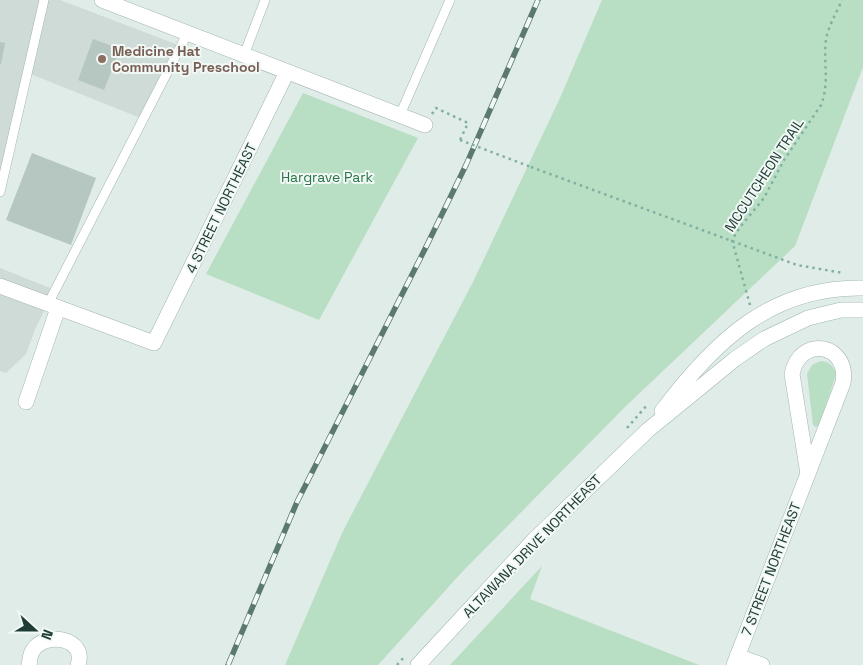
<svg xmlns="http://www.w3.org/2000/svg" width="863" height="665" font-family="'Space Grotesk',sans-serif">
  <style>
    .built { fill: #cedbd6 }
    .green { fill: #b8dec3 }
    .building { fill: #b6c6c0 }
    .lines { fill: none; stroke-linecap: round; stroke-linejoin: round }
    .lane-casing { stroke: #a3b4ae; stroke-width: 10 }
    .street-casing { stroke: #a3b4ae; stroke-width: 16 }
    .secondary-casing { stroke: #9eb8af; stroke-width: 16 }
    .path { stroke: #80b0a2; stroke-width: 2.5; stroke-dasharray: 2.5 4; stroke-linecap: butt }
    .lane { stroke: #fff; stroke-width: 9 }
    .street { stroke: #fff; stroke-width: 15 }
    .secondary { stroke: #fff; stroke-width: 15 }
    .rail-casing { stroke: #5b7871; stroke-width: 5.5 }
    .rail { stroke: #f1f8f5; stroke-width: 4; stroke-dasharray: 11; stroke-linecap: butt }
    .path-bridge { stroke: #80b0a2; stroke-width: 2.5; stroke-dasharray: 2.5 4; stroke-linecap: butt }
    .education-dot { fill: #8d6e63; stroke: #f1f8f5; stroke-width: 2 }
    .labels { text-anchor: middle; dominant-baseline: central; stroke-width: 4; stroke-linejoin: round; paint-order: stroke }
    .education-label { font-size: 14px; font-weight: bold; fill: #785e54; stroke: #f1f8f5; text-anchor: start }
    .street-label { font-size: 14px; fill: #203d35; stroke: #f1f8f5 }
    .park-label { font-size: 14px; fill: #297447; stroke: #f1f8f5 }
  </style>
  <rect width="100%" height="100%" fill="#e0ece7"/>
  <path class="built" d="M0 0H60L181 46 143 119 28 73 0 193Z
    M0 268 55 290 36 327 26 354 6 373 0 371Z"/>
  <path class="green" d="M602 0H863V67L795 246 626 406 462 572 378 665H285L343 531 473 282 560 98Z
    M303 93 418 138 319 320 206 274Z
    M821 361C829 362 835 366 836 375L819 425 816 427 813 425 807 374 812 365Z
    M542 566 530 599 699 665H450Z"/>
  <path class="building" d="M93 39 120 49 104 90 78 80Z
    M0 42 5 43 1 64H0Z
    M32 153 96 178 71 245 6 220Z"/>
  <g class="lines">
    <g class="lane-casing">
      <path id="lane" d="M244 55 265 0
        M400 115 450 0
        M0 192 44 0
        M48 304 187 34"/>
    </g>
    <g class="street-casing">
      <path id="street" d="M102 0 425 125
        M0 286 154 343 287 72
        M26 402 58 308
        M737 656 762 665
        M29 665C30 660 30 654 33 650 46 631 87 638 78 665
        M734 665 843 383C850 344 800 334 792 374L808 474"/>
    </g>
    <g class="secondary-casing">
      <path id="secondary" d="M662 411C714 342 771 286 863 288
        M418 665 533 541 648 430 735 359 764 339 808 318 841 310H863"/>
    </g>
    <path class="path" d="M432 114 436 108 468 123 460 140
      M531 167 797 265 843 273
      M750 305 732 240 740 227 764 198 784 160 821 105C830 82 823 63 826 40 828 26 837 12 842 0
      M627 428 648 404
      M397 665 405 656"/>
    <use href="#lane" class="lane"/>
    <use href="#street" class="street"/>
    <use href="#secondary" class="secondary"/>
    <g class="rail-casing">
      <path id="rail" d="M228 665 297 502 425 249 466 165 538 0"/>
    </g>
    <use href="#rail" class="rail"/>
    <path class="path-bridge" d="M460 140 531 167"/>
  </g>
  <circle class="education-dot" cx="102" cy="59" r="5"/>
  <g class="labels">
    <g class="education-label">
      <text x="112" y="51">Medicine Hat<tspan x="112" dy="16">Community Preschool</tspan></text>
    </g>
    <g class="street-label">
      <text transform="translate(764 175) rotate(-57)">MCCUTCHEON TRAIL</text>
      <text transform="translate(221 208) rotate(-64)">4 STREET NORTHEAST</text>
      <text transform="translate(532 546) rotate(-46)">ALTAWANA DRIVE NORTHEAST</text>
      <text transform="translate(771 569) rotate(-69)">7 STREET NORTHEAST</text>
    </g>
    <g class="park-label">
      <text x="327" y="177">Hargrave Park</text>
    </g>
  </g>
  <g transform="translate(35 630) rotate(111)" stroke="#f1f8f5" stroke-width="4" paint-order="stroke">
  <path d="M0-4L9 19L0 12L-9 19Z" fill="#203d35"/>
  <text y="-8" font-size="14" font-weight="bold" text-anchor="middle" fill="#203d35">N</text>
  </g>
</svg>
